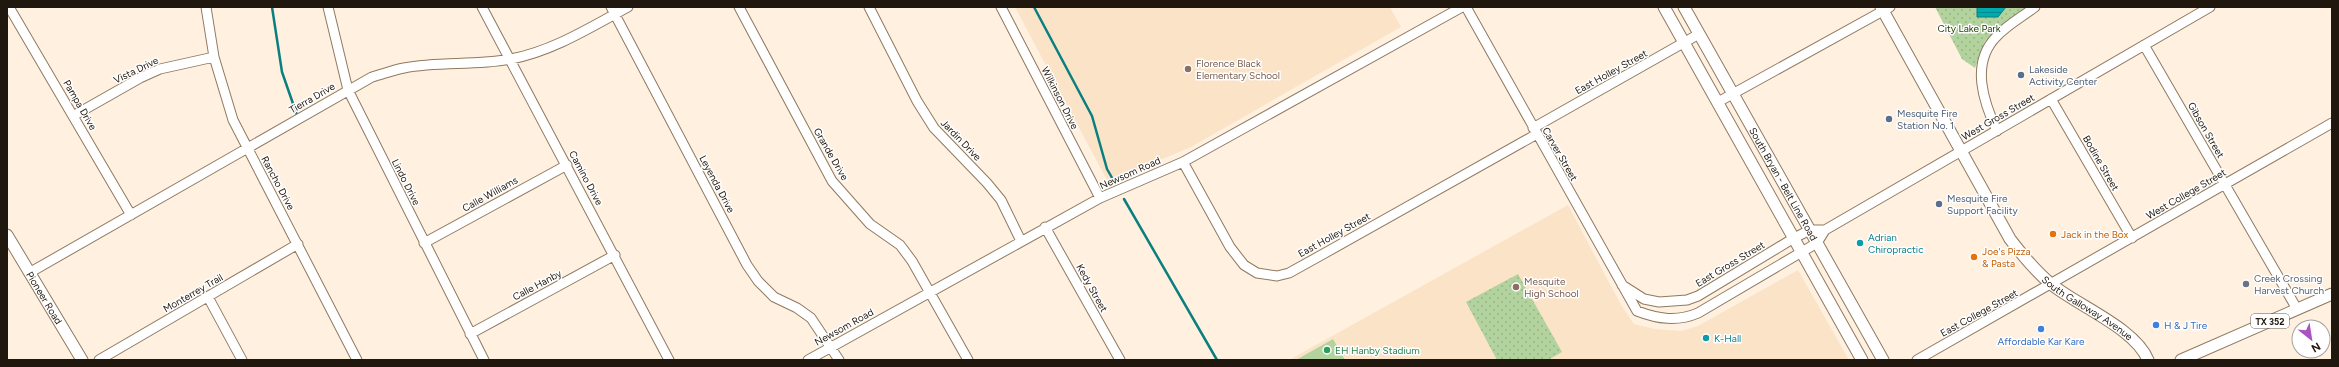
<svg xmlns="http://www.w3.org/2000/svg" width="2339" height="367" font-family="Figtree,sans-serif">
  <style>
    .built { fill: #fbe3c8 }
    .green { fill: #b2d39e }
    .park { fill: url(#park-dots) }
    .water { fill: url(#water-rules); stroke: #0a7f7f }
    .lines { fill: none; stroke-linecap: round; stroke-linejoin: round }
    .stream { stroke: #0a7f7f; stroke-width: 2.5 }
    .minor-casing { stroke: #8f7a61; stroke-width: 11 }
    .major-casing { stroke: #8f7a61; stroke-width: 13 }
    .minor { stroke: #fff; stroke-width: 9 }
    .major { stroke: #fff; stroke-width: 11 }
    .education-dot { fill: #8d6e63; stroke: #fff; stroke-width: 1.5 }
    .service-dot { fill: #5c6f8a; stroke: #fff; stroke-width: 1.5 }
    .food-dot { fill: #e8710a; stroke: #fff; stroke-width: 1.5 }
    .culture-dot { fill: #0f9aa8; stroke: #fff; stroke-width: 1.5 }
    .worship-dot { fill: #6b7280; stroke: #fff; stroke-width: 1.5 }
    .shop-dot { fill: #3f7fe0; stroke: #fff; stroke-width: 1.5 }
    .leisure-dot { fill: #2e9e5b; stroke: #fff; stroke-width: 1.5 }
    .labels { text-anchor: middle; dominant-baseline: central; stroke-width: 3; stroke-linejoin: round; paint-order: stroke }
    .shield { fill: #fff; stroke: #635d56; stroke-width: 1 }
    .shield-label { font-size: 9px; font-weight: bold; fill: #20180e }
    .park-label { font-size: 10px; fill: #25420c; stroke: #fff }
    .education-label { font-size: 10px; fill: #785e54; stroke: #fff; text-anchor: start }
    .service-label { font-size: 10px; fill: #4e5e75; stroke: #fff; text-anchor: start }
    .street-label { font-size: 10px; fill: #20180e; stroke: #fff }
    .food-label { font-size: 10px; fill: #c56008; stroke: #fff; text-anchor: start }
    .culture-label { font-size: 10px; fill: #0d838f; stroke: #fff; text-anchor: start }
    .worship-label { font-size: 10px; fill: #5b616d; stroke: #fff; text-anchor: start }
    .shop-label { font-size: 10px; fill: #366cbe; stroke: #fff; text-anchor: start }
    .leisure-label { font-size: 10px; fill: #27864d; stroke: #fff; text-anchor: start }
  </style>
  <defs>
    <pattern id="park-dots" width="8" height="8" patternUnits="userSpaceOnUse"><rect width="8" height="8" fill="#b2d39e"/><path d="M2 2h.1M6 6h.1" fill="none" stroke="#99b487" stroke-width="1.8" stroke-linecap="round"/></pattern>
    <pattern id="water-rules" width="6" height="5" patternUnits="userSpaceOnUse"><rect width="6" height="5" fill="#00abaf"/><path d="M0 2.5h6" fill="none" stroke="#028a8d"/></pattern>
  </defs>
  <rect width="100%" height="100%" fill="#fff0e0"/>
  <path class="built" d="M1015 7H1390L1401 27 1191 147 1108 182Z
    M1568 205 1621 305 1634 324 1655 329 1681 331 1698 326 1798 270 1849 360H1289Z"/>
  <path class="green" d="M1333 339 1345 360H1296Z"/>
  <path class="park" d="M1935 7H2027L1999 28 1985 41 1975 68 1962 59Z
    M1518 274 1562 352 1548 360H1497L1466 302Z"/>
  <path class="water" d="M1977 7H2006L1998 17H1977Z"/>
  <g class="lines">
    <path class="stream" d="M272 7 282 72 298 118
      M1034 7 1092 116 1107 169 1115 183
      M1124 199 1217 360"/>
    <g class="minor-casing">
      <path id="minor" d="M9 7 131 215
        M206 7 214 57 233 120 357 360
        M328 7 348 90 484 360
        M482 7 669 360
        M611 7 747 265 758 281 774 297 797 308 811 318 839 360
        M739 7 832 181 870 224 900 245 912 261 968 360
        M869 7 917 101 934 128 987 183 1001 200 1021 241
        M1001 7 1100 198
        M1466 7 1637 311C1658 319 1677 322 1698 313L1817 243 1825 230
        M2144 45 2297 309
        M2051 99 2132 238
        M1718 102 1890 7
        M73 116 140 78 160 69 214 57
        M1533 128 1699 34
        M1997 131C1984 103 1970 64 1996 37 2007 25 2022 17 2035 7
        M1183 162 1230 247 1244 265 1257 273 1277 276 1289 273 1325 253 1537 134
        M1045 227 1120 360
        M424 243 567 165
        M29 273 372 77C383 74 393 70 404 68 439 61 476 66 511 59 553 51 591 27 628 7
        M1622 285 1644 299 1659 302 1687 300 1698 296 1794 238 1810 230H1825L2210 7
        M208 297 242 360
        M470 334 615 255
        M99 360 298 244
        M808 360 1100 198 1183 162 1462 7
        M1917 360 2332 123"/>
    </g>
    <g class="major-casing">
      <g id="major">
        <path d="M1664 7 1862 360"/>
        <path id="s1" d="M1684 7 1883 360"/>
        <path id="s2" d="M1881 7 2010 239C2023 256 2035 271 2051 284 2078 306 2135 328 2148 360"/>
        <path id="s3" d="M7 235 82 360"/>
        <path d="M2181 360 2332 294"/>
      </g>
    </g>
    <use href="#minor" class="minor"/>
    <use href="#major" class="major"/>
  </g>
  <g class="education-dot">
    <circle cx="1188" cy="69" r="4"/>
    <circle cx="1516" cy="287" r="4"/>
  </g>
  <g class="service-dot">
    <circle cx="2021" cy="75" r="4"/>
    <circle cx="1889" cy="119" r="4"/>
    <circle cx="1939" cy="204" r="4"/>
  </g>
  <g class="food-dot">
    <circle cx="2053" cy="234" r="4"/>
    <circle cx="1974" cy="257" r="4"/>
  </g>
  <g class="culture-dot">
    <circle cx="1860" cy="243" r="4"/>
    <circle cx="1706" cy="338" r="4"/>
  </g>
  <circle class="worship-dot" cx="2246" cy="284" r="4"/>
  <g class="shop-dot">
    <circle cx="2156" cy="325" r="4"/>
    <circle cx="2041" cy="329" r="4"/>
  </g>
  <circle class="leisure-dot" cx="1327" cy="350" r="4"/>
  <g class="labels">
    <rect class="shield" x="2251" y="314" width="38" height="14" rx="3"/>
    <g class="shield-label">
      <text x="2270" y="321">TX 352</text>
    </g>
    <g class="park-label">
      <text x="1969" y="28">City Lake Park</text>
    </g>
    <g class="education-label">
      <text x="1196" y="63">Florence Black<tspan x="1196" dy="12">Elementary School</tspan></text>
      <text x="1524" y="281">Mesquite<tspan x="1524" dy="12">High School</tspan></text>
    </g>
    <g class="service-label">
      <text x="2029" y="69">Lakeside<tspan x="2029" dy="12">Activity Center</tspan></text>
      <text x="1897" y="113">Mesquite Fire<tspan x="1897" dy="12">Station No. 1</tspan></text>
      <text x="1947" y="198">Mesquite Fire<tspan x="1947" dy="12">Support Facility</tspan></text>
    </g>
    <g class="street-label">
      <text transform="translate(136 70) rotate(-26)">Vista Drive</text>
      <text transform="translate(1611 72) rotate(-29)">East Holley Street</text>
      <text transform="translate(312 98) rotate(-30)">Tierra Drive</text>
      <text transform="translate(1060 98) rotate(63)">Wilkinson Drive</text>
      <text transform="translate(80 105) rotate(60)">Pampa Drive</text>
      <text transform="translate(1998 117) rotate(-30)">West Gross Street</text>
      <text transform="translate(2206 130) rotate(60)">Gibson Street</text>
      <text transform="translate(961 140) rotate(46)">Jardin Drive</text>
      <text transform="translate(831 154) rotate(60)">Grande Drive</text>
      <text transform="translate(1560 154) rotate(60)">Carver Street</text>
      <text transform="translate(2101 163) rotate(60)">Bodine Street</text>
      <text transform="translate(1130 173) rotate(-24)">Newsom Road</text>
      <text transform="translate(586 178) rotate(62)">Camino Drive</text>
      <text transform="translate(406 182) rotate(63)">Lindo Drive</text>
      <text transform="translate(278 183) rotate(62)">Rancho Drive</text>
      <text stroke="none"><textPath href="#s1" startOffset="203">South Bryan - Belt Line Road</textPath></text>
      <text transform="translate(717 184) rotate(62)">Leyenda Drive</text>
      <text transform="translate(490 194) rotate(-29)">Calle Williams</text>
      <text transform="translate(2186 194) rotate(-30)">West College Street</text>
      <text transform="translate(1334 235) rotate(-29)">East Holley Street</text>
      <text transform="translate(1730 264) rotate(-31)">East Gross Street</text>
      <text transform="translate(537 285) rotate(-28)">Calle Hanby</text>
      <text transform="translate(1092 288) rotate(61)">Kedy Street</text>
      <text transform="translate(193 293) rotate(-30)">Monterrey Trail</text>
      <text stroke="none"><textPath href="#s3" startOffset="73">Pioneer Road</textPath></text>
      <text stroke="none"><textPath href="#s2" startOffset="370">South Galloway Avenue</textPath></text>
      <text transform="translate(1979 313) rotate(-29)">East College Street</text>
      <text transform="translate(844 327) rotate(-29)">Newsom Road</text>
    </g>
    <g class="food-label">
      <text x="2061" y="234">Jack in the Box</text>
      <text x="1982" y="251">Joe's Pizza<tspan x="1982" dy="12">&amp; Pasta</tspan></text>
    </g>
    <g class="culture-label">
      <text x="1868" y="237">Adrian<tspan x="1868" dy="12">Chiropractic</tspan></text>
      <text x="1714" y="338">K-Hall</text>
    </g>
    <g class="worship-label">
      <text x="2254" y="278">Creek Crossing<tspan x="2254" dy="12">Harvest Church</tspan></text>
    </g>
    <g class="shop-label">
      <text x="2164" y="325">H &amp; J Tire</text>
      <text x="2041" y="341" text-anchor="middle">Affordable Kar Kare</text>
    </g>
    <g class="leisure-label">
      <text x="1335" y="350">EH Hanby Stadium</text>
    </g>
  </g>
  <rect width="2339" height="367" fill="none" stroke="#20180e" stroke-width="16"/>
  <g transform="translate(2311 339) rotate(150)"><circle r="19" fill="#ffffff" stroke="#a6a39f"/>
  <path d="M0-3L7 15L0 10L-7 15Z" fill="#ab53c0"/>
  <text y="-6" font-size="11" font-weight="bold" text-anchor="middle" fill="#20180e">N</text>
  </g>
</svg>
